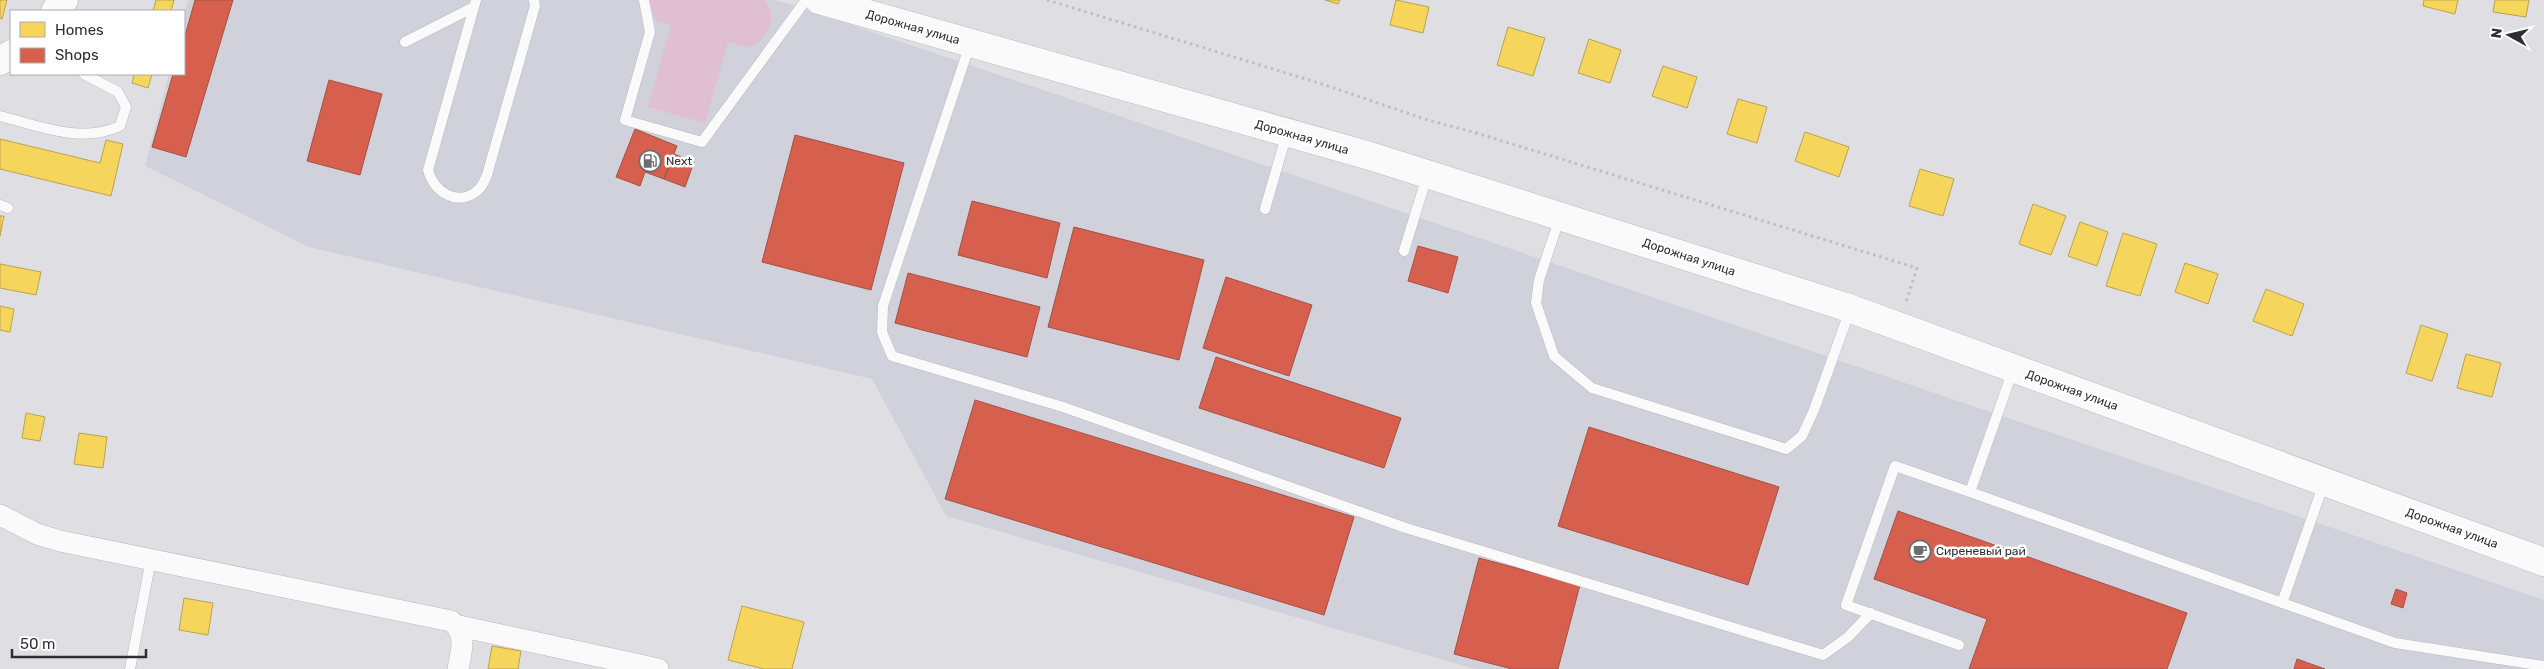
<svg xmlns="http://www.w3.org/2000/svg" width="2544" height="669" font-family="Rubik,sans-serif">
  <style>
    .built { fill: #d0d1db }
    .green { fill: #e0bfd0 }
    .homes { fill: #f6d55c; stroke: #baa34f }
    .shops { fill: #d6604d; stroke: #a45145 }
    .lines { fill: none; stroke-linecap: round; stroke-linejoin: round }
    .lane-casing { stroke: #bababd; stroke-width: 11 }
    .street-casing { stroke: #bababd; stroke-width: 22 }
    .secondary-casing { stroke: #bababd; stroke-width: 29 }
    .primary-casing { stroke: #bababd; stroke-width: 29 }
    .path { stroke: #bebec0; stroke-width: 3; stroke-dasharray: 2.5 4; stroke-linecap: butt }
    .lane { stroke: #fafafb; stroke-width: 10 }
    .street { stroke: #fafafb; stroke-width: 21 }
    .secondary { stroke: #fafafb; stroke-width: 28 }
    .primary { stroke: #fafafb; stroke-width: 28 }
    .labels { text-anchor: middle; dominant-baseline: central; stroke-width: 5; stroke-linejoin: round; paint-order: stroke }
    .street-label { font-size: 12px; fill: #2f2f32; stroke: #fff }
    .poi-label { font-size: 12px; fill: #2f2f32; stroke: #fff; text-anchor: start }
  </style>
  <rect width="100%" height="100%" fill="#dfdfe3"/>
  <path class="built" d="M188 0H773L787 3 2544 600V669H1475L946 516 872 379 309 247 145 166 169 74H184V18Z"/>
  <path class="green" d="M649 0H765C778 19 768 37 751 48L728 42 705 123 648 107 671 25 656 21Z"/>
  <path class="homes" d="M0 0H7L2 19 0 18Z
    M156 0H174L171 11H153Z
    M1325 0H1340L1338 4Z
    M1396 0 1429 7 1423 33 1390 25Z
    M2424 0H2458L2455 14 2423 6Z
    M2495 0H2529L2526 17 2493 12Z
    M1508 27 1545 38 1533 76 1497 65Z
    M1589 39 1621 50 1610 83 1578 73Z
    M1663 66 1697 77 1687 108 1652 96Z
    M134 74H152L148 88 132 83Z
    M1738 99 1767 107 1757 143 1727 134Z
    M1805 132 1849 147 1839 177 1795 161Z
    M0 139 100 163 106 140 123 144 111 196 0 169Z
    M1920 169 1954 179 1943 216 1909 206Z
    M2033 204 2066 216 2051 255 2019 244Z
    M0 216H4L0 236Z
    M2080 222 2108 232 2097 266 2068 256Z
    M2123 233 2157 244 2140 296 2106 286Z
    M2185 263 2218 274 2208 304 2175 292Z
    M0 264 41 272 36 295 0 288Z
    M2266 289 2304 304 2292 336 2253 321Z
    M0 306 14 309 10 332 0 330Z
    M2421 325 2448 334 2432 381 2406 373Z
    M2466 354 2501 363 2492 397 2457 388Z
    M26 413 45 417 40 441 22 438Z
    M79 433 107 437 103 468 74 464Z
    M184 598 213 603 208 635 179 630Z
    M742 606 804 622 792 669H764L728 660Z
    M492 646 521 651 518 669H488Z"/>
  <path class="shops" d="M195 0H233L186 157 152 147 173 74H184V39Z
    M329 80 382 94 360 175 307 161Z
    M635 129 677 146 664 179 645 172 640 186 616 177Z
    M795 135 904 163 871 290 762 262Z
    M674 154 694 162 685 187 664 179Z
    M972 201 1060 223 1047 278 958 255Z
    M1074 227 1204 260 1179 360 1048 327Z
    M1418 246 1458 257 1448 293 1408 281Z
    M908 273 1040 307 1027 357 895 323Z
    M1226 277 1312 305 1289 376 1203 348Z
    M1216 357 1401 418 1384 468 1199 408Z
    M975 400 1354 517 1324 615 945 499Z
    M1589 427 1779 487 1748 585 1558 526Z
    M1898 511 2187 613 2167 669H1969L1987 619 1874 579Z
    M1479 558 1580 585 1558 669H1512L1454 654Z
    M2396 589 2407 593 2403 608 2391 604Z
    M2297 659 2325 669H2294Z"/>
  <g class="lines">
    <g class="lane-casing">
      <path id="lane" d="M476 0 428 170C434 193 459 208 479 189 483 186 485 179 487 175L535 6 534 0
        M644 0 650 32 625 120 702 142 806 0
        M405 42 474 7
        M970 44 883 306 882 332 892 356 1063 407 1406 528 1823 655 1848 637 1871 613
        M0 116C40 126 80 144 120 126L126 107 118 92 84 74
        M0 205 8 208
        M1265 209 1287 133
        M1560 217 1539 280 1536 303 1554 356 1592 388 1786 449 1802 436 1814 410 1850 310
        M1404 251 1427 176
        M2013 370 1970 492 2395 643 2544 666
        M2282 603 2324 483
        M1959 645 1846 605 1895 466 1970 492
        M130 669 151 559"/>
    </g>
    <g class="street-casing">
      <path id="street" d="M0 515 37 534 60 541 451 621C468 633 461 652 458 669
        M459 626 658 669"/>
    </g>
    <g class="secondary-casing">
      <path id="secondary" d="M55 11 64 0
        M0 61 11 54"/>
    </g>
    <g class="primary-casing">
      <path id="primary" d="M819 0 1370 156 1843 306 2544 562"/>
    </g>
    <path class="path" d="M1047 0 1319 83 1428 120 1473 132 1917 268 1905 305"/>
    <use href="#lane" class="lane"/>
    <use href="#street" class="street"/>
    <use href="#secondary" class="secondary"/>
    <use href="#primary" class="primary"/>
  </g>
  <defs>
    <g id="fuel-ring" transform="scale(1.125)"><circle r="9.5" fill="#fff" stroke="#6d6d70" stroke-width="1.5"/><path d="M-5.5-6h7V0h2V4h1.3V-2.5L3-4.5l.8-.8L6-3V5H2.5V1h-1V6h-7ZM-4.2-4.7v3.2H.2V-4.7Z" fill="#6d6d70"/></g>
    <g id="cafe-ring" transform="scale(1.125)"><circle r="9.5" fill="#fff" stroke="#6d6d70" stroke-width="1.5"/><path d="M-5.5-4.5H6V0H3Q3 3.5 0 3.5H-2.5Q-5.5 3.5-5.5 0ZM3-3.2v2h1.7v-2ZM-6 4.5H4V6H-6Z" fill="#6d6d70"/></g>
  </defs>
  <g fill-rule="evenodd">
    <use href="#fuel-ring" x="650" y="161"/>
    <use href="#cafe-ring" x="1920" y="551"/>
  </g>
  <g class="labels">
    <g class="street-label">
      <text transform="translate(913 27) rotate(16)">Дорожная улица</text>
      <text transform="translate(1302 137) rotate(16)">Дорожная улица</text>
      <text transform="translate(1689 257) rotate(18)">Дорожная улица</text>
      <text transform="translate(2072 390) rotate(20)">Дорожная улица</text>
      <text transform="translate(2452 528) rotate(20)">Дорожная улица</text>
    </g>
    <g class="poi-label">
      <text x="666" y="161">Next</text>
      <text x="1936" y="551">Сиреневый рай</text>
    </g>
  </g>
  <rect x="10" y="10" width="175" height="65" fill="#ffffff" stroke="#acacad"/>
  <rect x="20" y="22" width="25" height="15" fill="#f6d55c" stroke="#acacad"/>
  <text x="55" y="35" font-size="15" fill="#2f2f32">Homes</text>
  <rect x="20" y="48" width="25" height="15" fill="#d6604d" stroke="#acacad"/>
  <text x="55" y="60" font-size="15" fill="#2f2f32">Shops</text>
  <g transform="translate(2509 35) rotate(278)" stroke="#ffffff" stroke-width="4" paint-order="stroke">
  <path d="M0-4L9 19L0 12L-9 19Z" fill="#2f2f32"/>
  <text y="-8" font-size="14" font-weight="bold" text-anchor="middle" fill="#2f2f32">N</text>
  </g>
  <path d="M12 649v8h134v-8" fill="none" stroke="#2f2f32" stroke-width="2.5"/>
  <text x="20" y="649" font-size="15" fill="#2f2f32" stroke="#ffffff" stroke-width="4" paint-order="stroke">50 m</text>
</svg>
